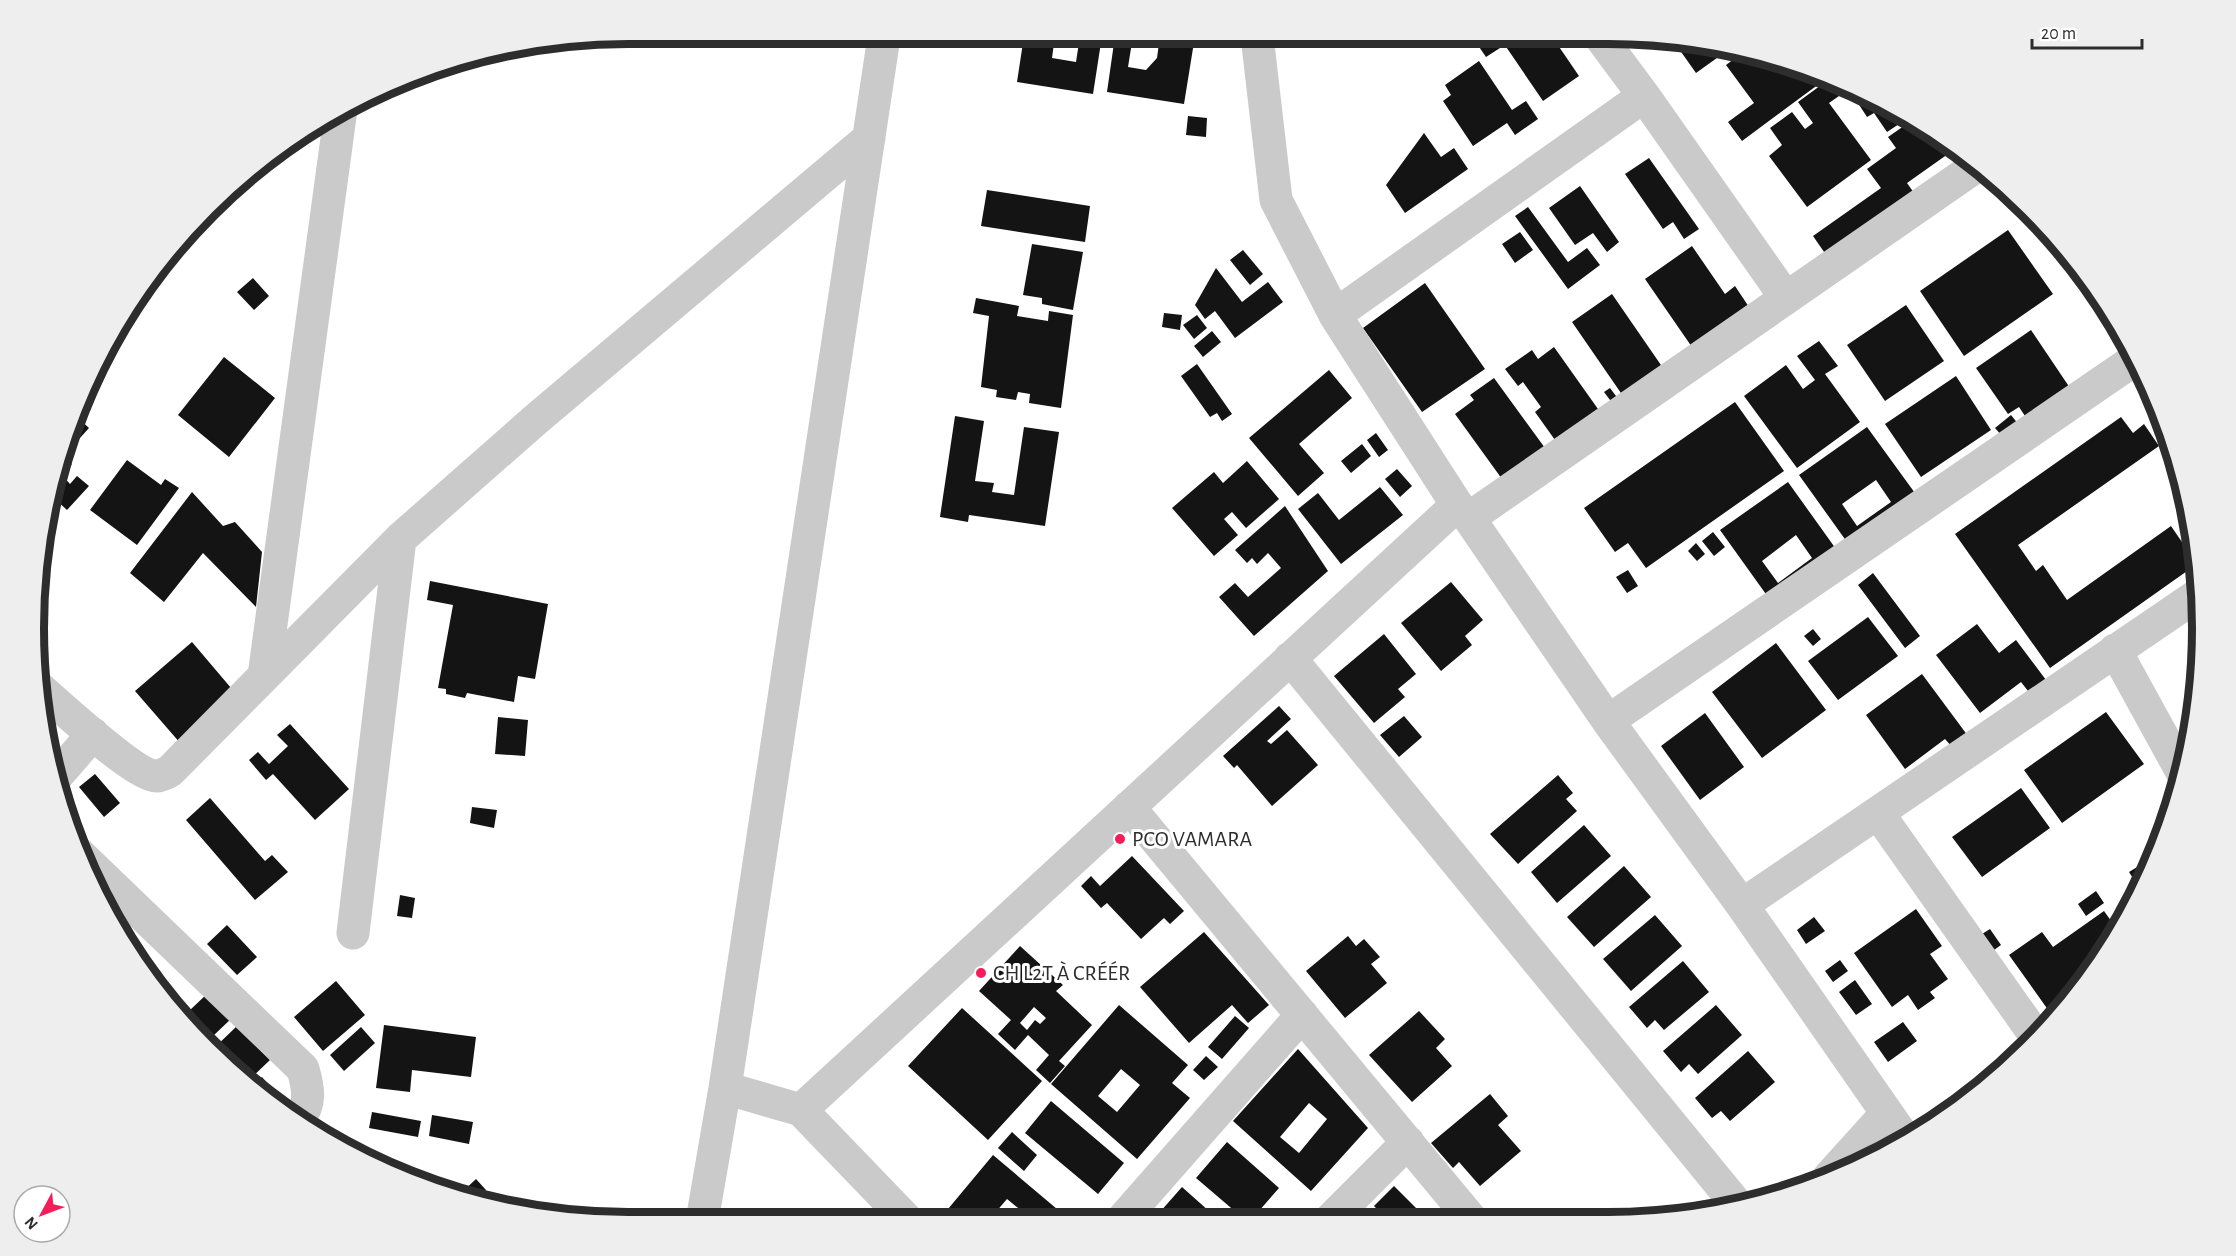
<svg xmlns="http://www.w3.org/2000/svg" width="2236" height="1256" font-family="'Alegreya Sans',sans-serif">
  <style>
    .building { fill: #141414; fill-rule: evenodd }
    .lines { fill: none; stroke-linecap: round; stroke-linejoin: round }
    .minor { stroke: #cacaca; stroke-width: 33 }
    .poi-dot { fill: #f71c59; stroke: #fff; stroke-width: 2 }
    .labels { text-anchor: middle; dominant-baseline: central; stroke-width: 6; stroke-linejoin: round; paint-order: stroke }
    .poi-label { font-size: 22px; fill: #2d2d2d; stroke: #fff; text-anchor: start }
    .rim { fill: none; stroke: #2d2d2d; stroke-width: 8 }
  </style>
  <rect width="100%" height="100%" fill="#fff"/>
  <path class="building" d="M1471 35H1491L1500 48 1486 57Z
    M1498 35H1551L1579 76 1543 101Z
    M1024 36H1055L1052 58 1076 62 1080 36H1102L1093 94 1017 82Z
    M1115 36H1133L1128 67 1146 70 1157 58 1160 36H1195L1184 104 1107 92Z
    M1672 39 1728 50 1696 73Z
    M1742 53 1799 64 1827 78 1742 141 1728 122 1754 103 1726 65Z
    M1479 61 1512 110 1526 101 1538 119 1515 135 1507 123 1473 146 1443 101 1451 95 1445 85Z
    M1828 80 1839 96 1829 103 1871 160 1807 207 1769 156 1782 145 1770 128 1792 112 1805 129 1813 123 1798 102Z
    M1847 86 1905 112 1908 118 1887 132 1874 113 1867 117Z
    M1188 116 1207 118 1206 137 1186 135Z
    M1914 119 1955 149 1907 183 1919 200 1831 262 1813 236 1881 188 1867 169 1896 148 1888 137Z
    M1424 133 1441 157 1454 148 1468 169 1405 213 1386 185Z
    M1649 158 1699 229 1684 239 1673 222 1663 229 1625 174Z
    M1580 186 1619 242 1607 252 1593 233 1575 245 1549 208Z
    M987 190 1090 206 1085 242 981 226Z
    M1528 207 1568 262 1587 248 1600 265 1568 289 1515 216Z
    M2008 230 2053 294 1964 356 1920 291Z
    M1520 232 1533 250 1515 263 1502 244Z
    M1032 244 1083 252 1073 310 1042 304V298L1023 295Z
    M1692 246 1725 294 1735 286 1751 310 1694 350 1645 279Z
    M1243 250 1263 274 1250 285 1230 260Z
    M1216 268 1242 302 1268 282 1283 302 1235 338 1215 311 1205 319 1195 305Z
    M253 278 269 296 254 310 237 292Z
    M1425 283 1485 369 1422 412 1363 328Z
    M1612 294 1663 368 1623 396 1572 322Z
    M976 298 1019 306 1017 316 1048 321 1049 311 1073 315 1061 408 1029 403 1030 394 1018 392 1016 400 996 397 997 390 981 387 989 316 973 313Z
    M1906 305 1944 361 1885 401 1847 345Z
    M1164 313 1182 315 1180 330 1162 327Z
    M1197 315 1207 328 1194 339 1183 325Z
    M2031 330 2070 388 2027 419 2019 407 2008 414 1976 368Z
    M1212 331 1221 342 1203 357 1194 346Z
    M1819 341 1838 366 1825 374 1860 422 1797 468 1744 396 1786 365 1803 389 1815 380 1797 356Z
    M1554 347 1598 409 1555 440 1535 412 1541 407 1523 382 1518 386 1505 369 1532 350 1538 359Z
    M224 357 275 398 229 457 178 415Z
    M1197 364 1232 414 1222 421 1217 413 1210 417 1181 376Z
    M1329 370 1352 398 1299 444 1324 473 1298 496 1249 438Z
    M1956 376 1991 430 1921 477 1885 424Z
    M1494 378 1545 448 1502 479 1455 414 1474 400 1470 395Z
    M1610 388 1622 404 1616 408 1604 392Z
    M1735 402 1784 471 1646 568 1628 543 1615 552 1584 508Z
    M2011 415 2023 430 2008 443 1995 428Z
    M955 416 984 421 975 481 994 483 992 492 1014 495 1024 427 1059 432 1045 526 969 515 968 522 940 517Z
    M77 417 89 428 70 449 65 444 73 421Z
    M2121 417 2133 433 2144 424 2159 446 2018 545 2036 571 2043 565 2067 600 2171 526 2197 564 2050 668 1955 534Z
    M1867 427 1920 500 1852 549 1799 475ZM1876 480 1891 502 1857 526 1842 504Z
    M1376 433 1388 450 1379 457 1367 440Z
    M1362 444 1371 456 1351 473 1341 461Z
    M61 454 72 464 62 475 70 484 77 476 89 486 67 510 55 499 61 492 54 486 50 490Z
    M127 460 161 485 165 479 179 488 137 545 90 510Z
    M1247 461 1279 499 1246 528 1232 512 1224 519 1238 535 1214 556 1172 508 1214 472 1223 483Z
    M1397 469 1412 486 1400 497 1385 479Z
    M1788 482 1841 556 1773 604 1720 530ZM1796 535 1812 558 1778 583 1762 561Z
    M1380 487 1403 515 1341 564 1298 509 1318 493 1339 520Z
    M192 492 223 526 235 522 262 552 256 607 203 553 164 602 130 573Z
    M1285 506 1328 571 1254 636 1219 597 1235 583 1248 597 1281 568 1268 553 1257 564 1252 558 1247 563 1235 550Z
    M1713 532 1725 547 1714 556 1702 541Z
    M1696 543 1705 554 1697 561 1688 551Z
    M1628 570 1638 586 1627 593 1616 577Z
    M1873 573 1920 636 1905 648 1858 585Z
    M430 581 548 604 535 679 518 676 514 702 467 693 465 698 446 694V689L438 688 453 605 427 600Z
    M1451 582 1483 620 1465 636 1472 645 1441 671 1401 623Z
    M1868 617 1898 656 1838 700 1808 661Z
    M1977 624 1999 653 2016 640 2049 684 2032 696 2021 682 1980 713 1936 655Z
    M1813 629 1821 639 1813 646 1804 636Z
    M1384 634 1416 674 1398 689 1405 697 1374 723 1334 676Z
    M192 642 237 695 181 744 135 691Z
    M1776 643 1826 710 1762 758 1712 692Z
    M1922 674 1968 736 1952 747 1945 739 1905 769 1866 715Z
    M1279 706 1291 719 1267 741 1271 744 1287 730 1318 765 1272 806 1237 765 1234 768 1223 756Z
    M2106 712 2144 764 2062 823 2024 770Z
    M1705 713 1744 767 1700 800 1661 746Z
    M1404 716 1422 737 1399 757 1380 735Z
    M498 717 528 720 525 756 495 754Z
    M290 724 349 789 315 820 273 774 266 780 249 760 258 752 269 764 288 746 277 735Z
    M43 732 58 745 48 756 45 744Z
    M95 774 120 803 104 817 79 787Z
    M1558 775 1573 793 1566 799 1577 811 1518 864 1490 834Z
    M2021 788 2050 828 1982 877 1952 837Z
    M210 798 265 861 272 855 288 872 255 900 186 820Z
    M472 807 497 810 494 828 470 823Z
    M1584 825 1611 856 1557 903 1531 872Z
    M1132 856 1184 911 1170 924 1164 918 1141 939 1107 903 1101 908 1081 886 1091 876 1100 886Z
    M2142 864 2148 872 2136 898 2129 888 2136 883 2129 872Z
    M1624 866 1651 897 1594 947 1567 917Z
    M2096 891 2104 903 2086 916 2078 904Z
    M400 895 415 898 412 918 397 916Z
    M1916 909 1942 946 1930 954 1948 979 1930 992 1935 998 1918 1010 1908 995 1892 1007 1854 953Z
    M2104 911 2119 932 2060 1008 2051 1014 2009 955 2042 932 2053 947Z
    M1655 915 1682 946 1631 991 1603 959Z
    M1814 917 1825 931 1806 944 1797 930Z
    M227 925 257 957 237 975 207 944Z
    M1990 929 2001 945 1994 950 1982 934Z
    M1204 932 1269 1005 1248 1023 1232 1005 1189 1043 1140 987Z
    M1348 936 1356 946 1364 939 1380 957 1371 964 1387 983 1345 1018 1306 971Z
    M1020 946 1063 985 1056 991 1092 1025 1059 1061 1065 1066 1050 1083 1036 1070 1049 1055 1028 1035 1015 1050 998 1034 1011 1020 979 991ZM1034 1007 1046 1018 1040 1024 1035 1020 1027 1030 1020 1023Z
    M1840 960 1848 971 1833 982 1825 971Z
    M1683 961 1709 992 1664 1030 1655 1020 1647 1028 1629 1007Z
    M1855 980 1872 1004 1856 1015 1839 992Z
    M336 981 365 1015 323 1051 294 1017Z
    M209 992 233 1017 213 1036 189 1011Z
    M1119 1005 1188 1065 1172 1083 1190 1098 1137 1159 1051 1084ZM1121 1069 1140 1085 1117 1112 1098 1096Z
    M1716 1005 1742 1035 1698 1074 1689 1064 1681 1072 1663 1051Z
    M962 1008 1042 1081 988 1140 908 1066Z
    M1419 1011 1445 1039 1436 1048 1452 1066 1412 1102 1369 1055Z
    M1235 1016 1249 1028 1222 1059 1208 1047Z
    M1903 1022 1917 1041 1888 1062 1874 1042Z
    M384 1025 476 1037 471 1077 412 1070 410 1092 376 1088Z
    M237 1026 270 1060 246 1083 211 1051Z
    M361 1027 375 1043 344 1071 330 1055Z
    M1298 1049 1368 1128 1311 1191 1233 1121ZM1309 1103 1327 1119 1299 1153 1280 1137Z
    M1748 1051 1775 1082 1730 1121 1721 1111 1712 1118 1695 1098Z
    M1206 1056 1218 1067 1204 1080 1193 1070Z
    M262 1077 297 1118 296 1119 250 1086Z
    M1490 1094 1508 1116 1498 1125 1521 1151 1480 1186 1459 1162 1453 1168 1431 1143Z
    M1051 1101 1124 1163 1098 1194 1025 1133Z
    M372 1112 421 1121 418 1137 369 1128Z
    M432 1115 473 1122 469 1144 429 1136Z
    M1012 1132 1037 1155 1024 1171 998 1148Z
    M1227 1142 1279 1188 1252 1219H1244L1196 1178Z
    M993 1155 1070 1220H1026L1029 1217 1007 1199 989 1220 938 1221Z
    M476 1179 486 1190 473 1202 458 1196Z
    M1394 1186 1418 1210 1409 1219H1387L1374 1206Z
    M1182 1187 1219 1220H1169L1160 1212Z"/>
  <g class="lines">
    <path class="minor" d="M1598 34 1644 96 1786 298
      M1257 36 1276 200 1335 315 1457 505 1469 518 1608 721 1742 905 1905 1139
      M1335 315 1644 96
      M1469 518 1978 165
      M2115 650 2182 772
      M1290 658 1738 1206
      M264 676 341 109
      M37 686C57 703 135 776 157 776 161 776 166 773 170 771L400 539 534 421 869 138
      M1608 721 2137 358
      M55 778 93 734
      M1129 807 1471 1219
      M1878 813 2037 1038
      M77 852 303 1069C308 1087 312 1104 298 1120
      M1742 905 2202 592
      M353 933 400 539
      M725 1088 801 1110 908 1221
      M801 1110 1457 505
      M1829 1177 1886 1114
      M1331 1219 1408 1142
      M1122 1220 1302 1015
      M702 1221 725 1088 884 37"/>
  </g>
  <g class="poi-dot">
    <circle cx="1120" cy="839" r="6"/>
    <circle cx="981" cy="973" r="6"/>
  </g>
  <g class="labels">
    <g class="poi-label">
      <text x="1132" y="839">PCO VAMARA</text>
      <text x="993" y="973">CH L2T À CRÉÉR</text>
    </g>
  </g>
  <path d="M0 0H2236V1256H0ZM628 44H1608A584 584 0 0 1 2192 628V628A584 584 0 0 1 1608 1212H628A584 584 0 0 1 44 628V628A584 584 0 0 1 628 44Z" fill="#eee" fill-rule="evenodd"/>
  <path class="rim" d="M628 44H1608A584 584 0 0 1 2192 628V628A584 584 0 0 1 1608 1212H628A584 584 0 0 1 44 628V628A584 584 0 0 1 628 44Z"/>
  <g transform="translate(42 1214) rotate(229)"><circle r="28" fill="#ffffff" stroke="#ababab" stroke-width="1.5"/>
  <path d="M0-4.5L10 22L0 15L-10 22Z" fill="#f71c59"/>
  <text y="-9" font-size="16" font-weight="bold" text-anchor="middle" fill="#2d2d2d">N</text>
  </g>
  <path d="M2032 39v9h110v-9" fill="none" stroke="#2d2d2d" stroke-width="3"/>
  <text x="2041" y="39" font-size="18" fill="#2d2d2d" stroke="#ffffff" stroke-width="4.5" paint-order="stroke">20 m</text>
</svg>
